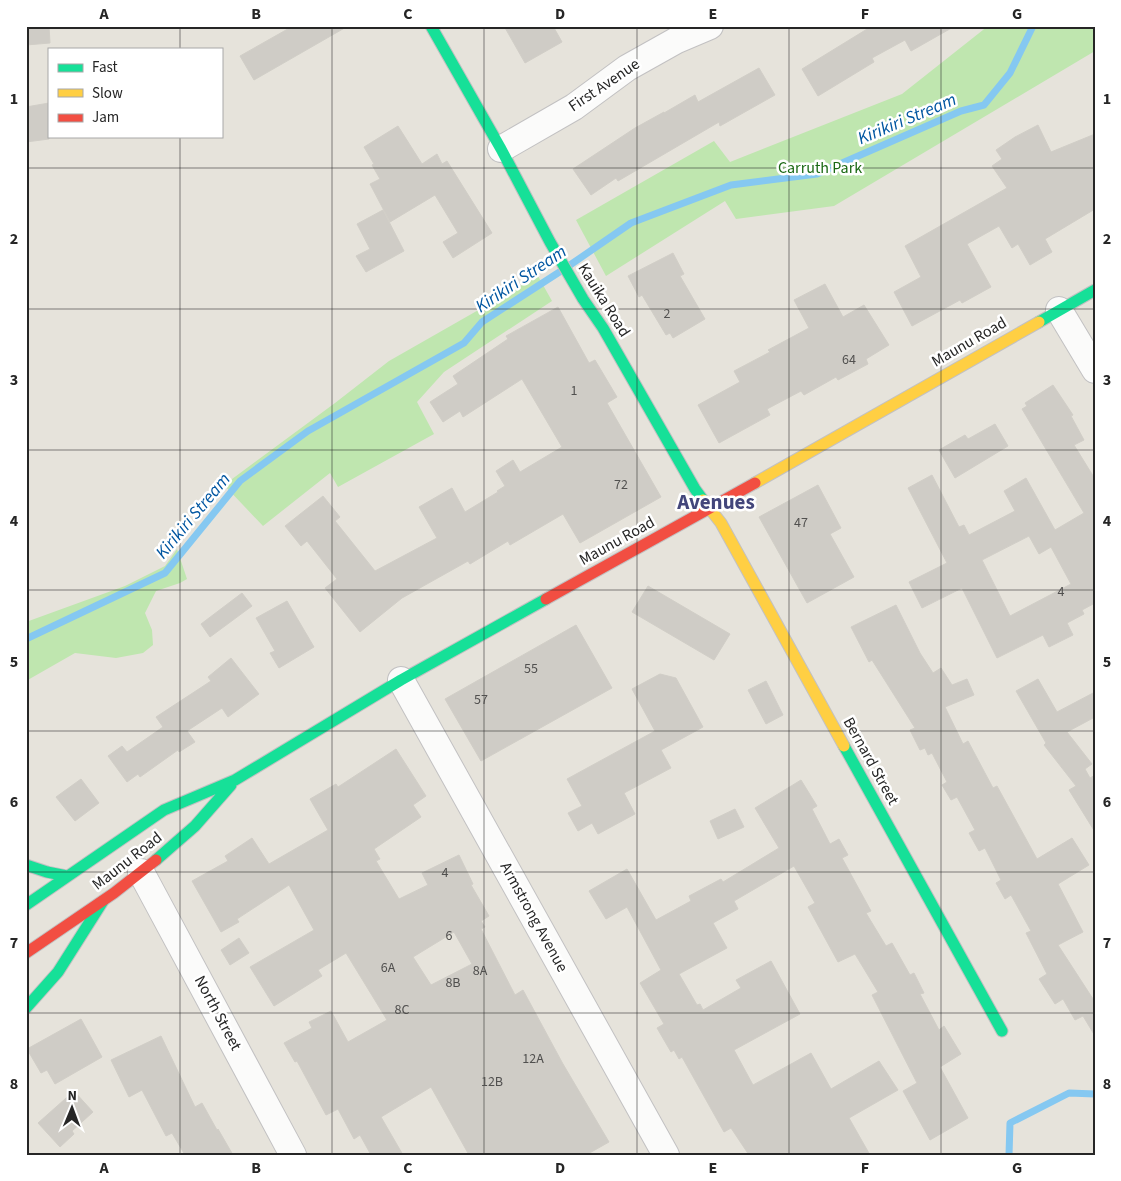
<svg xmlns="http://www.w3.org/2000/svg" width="1121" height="1181" font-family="'Source Sans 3',sans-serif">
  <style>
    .green { fill: #bfe6af }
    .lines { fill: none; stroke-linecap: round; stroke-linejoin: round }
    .stream { stroke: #85c8f1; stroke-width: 7 }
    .building { fill: #cfccc6; stroke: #d1cec7; fill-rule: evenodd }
    .street-casing { stroke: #c2c1c2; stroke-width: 28 }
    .fast-casing { stroke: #c2c1c2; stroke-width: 13 }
    .slow-casing { stroke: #c2c1c2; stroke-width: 13 }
    .jam-casing { stroke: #c2c1c2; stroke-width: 13 }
    .street { stroke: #fbfbfa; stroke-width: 26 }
    .fast { stroke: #16e098; stroke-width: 11 }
    .slow { stroke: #ffcf43; stroke-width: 11 }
    .jam { stroke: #f24e42; stroke-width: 11 }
    .grid { fill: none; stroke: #262626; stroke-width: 1; stroke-opacity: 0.55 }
    .labels { text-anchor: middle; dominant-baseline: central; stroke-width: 5; stroke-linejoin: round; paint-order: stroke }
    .number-label { font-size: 14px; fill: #51504f }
    .street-label { font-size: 16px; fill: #262626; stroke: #fff }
    .park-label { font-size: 16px; fill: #196812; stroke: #fff }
    .water-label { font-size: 18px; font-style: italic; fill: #0056a1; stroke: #fff }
    .district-label { font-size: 21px; font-weight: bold; fill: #43467b; stroke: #fff }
    .neatline { fill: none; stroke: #262626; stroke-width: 2 }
    .grid-label { font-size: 16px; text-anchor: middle; font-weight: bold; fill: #262626 }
  </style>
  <rect width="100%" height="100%" fill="#e6e3db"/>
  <path class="green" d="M988 26H1095V51L834 206 736 219 725 201 606 276 576 220 714 141 730 162 902 94Z
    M538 276 552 301 444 372 417 402 434 434 338 487 330 473 263 526 224 485 335 403 389 361Z
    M177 549 187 579 180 583 156 591 145 613 152 630 153 645 143 653 116 658 75 653 26 681V622L125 586 165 566Z"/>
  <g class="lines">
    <path class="stream" d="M570 265 631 223 731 185 817 174 961 111 984 105 1010 73 1033 26
      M26 639 165 573 240 481 308 431 464 343 482 322 561 271
      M1009 1155 1010 1123 1069 1093 1095 1094"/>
  </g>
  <path class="building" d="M26 26H49L50 43 26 45Z
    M293 26H348L254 80 240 56Z
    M504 26H553L562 42 525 63Z
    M872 26H955L911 51 905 40 872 58 874 62 818 96 802 69Z
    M759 68 775 95 720 126 719 122 618 181 616 178 591 195 573 169 635 128 664 112V113L695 95 698 102Z
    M49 103V139L26 142V107Z
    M1038 125 1051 152 1095 134V209L1045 239 1052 252 1030 265 1018 244 1012 248 999 226 967 244 991 287 962 303 960 300 912 326 894 292 921 277 905 246 1007 188 992 166 1002 159 996 150 1015 137Z
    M398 126 422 164 437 154 442 164 447 161 492 233 453 258 443 242 458 233 435 195 390 222 370 184 380 179 372 165 374 164 364 147Z
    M383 210 404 251 366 272 356 256 370 249 357 224Z
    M673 253 684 274 680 276 705 319 673 338 670 333 666 335 642 295 639 297 628 276Z
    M825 284 843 317 864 305 889 345 866 359 868 364 838 380 836 377 804 395 801 391 767 409 770 415 719 443 698 405 740 382 734 371 770 352 768 350 809 328 794 300Z
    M558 307 589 363 595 360 617 397 607 403 661 497 580 543 563 514 510 545 508 541 470 564 468 561 402 598 360 632 325 588 337 579 307 541 301 546 285 526 323 496 340 517 335 521 375 571 437 538 419 507 452 488 465 512 498 492 497 491 505 486 496 471 513 460 520 472 562 447 522 379 463 417 460 411 443 422 430 402 458 384 453 376 508 339 506 336Z
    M1053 385 1073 415 1071 416 1084 440 1074 445 1095 479V603L1082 610 1084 614 1067 623 1073 635 1049 647 1043 635 997 658 962 588 922 608 909 582 947 563 908 488 932 475 959 527 964 525 969 535 1015 511 1004 491 1026 478 1055 530 1084 513 1022 409 1027 406 1025 403ZM1029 536 1039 554 1051 547 1071 584 1010 616 982 560Z
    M995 424 1008 446 955 478 939 450 965 435 968 439Z
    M818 485 841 528 830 534 854 577 807 603 759 517Z
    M648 586 730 634 714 660 632 612Z
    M242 593 252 606 210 637 201 624Z
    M287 601 314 647 279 668 270 653 275 651 256 618Z
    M896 605 920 653 933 673 941 668 952 685 967 679 974 695 945 707 963 744 968 741 993 788 997 786 1037 859 1072 838 1089 865 1058 884 1083 932 1058 945 1095 1002V1036L1083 1016 1075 1020 1063 999 1055 1004 1039 979 1047 974 1026 933 1031 931 1011 895 1005 899 996 883 1001 880 985 848 979 851 969 833 975 830 957 797 951 800 942 785 947 782 932 753 928 755 925 748 920 750 910 730 915 728 872 660 869 662 851 627Z
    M576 625 612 688 481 761 445 699Z
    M231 658 259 694 228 717 222 708 187 731 195 742 179 752 178 750 140 777 138 774 127 782 108 756 122 746 127 752 163 727 156 717 211 681 208 677Z
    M660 674 676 678 703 727 661 750 671 768 624 793 635 814 598 834 592 823 578 831 568 813 582 806 567 779 655 731 632 689Z
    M1038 679 1057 712 1095 692V717L1067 732 1092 764 1085 769 1090 778 1095 775V832L1069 790 1076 786 1044 745 1046 743 1016 691Z
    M766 681 783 715 766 724 748 690Z
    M396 749 426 796 413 805 421 817 374 849 380 859 376 861 399 899 428 885 422 873 459 855 473 884 471 885 489 916 481 921 485 927 481 929 515 995 523 990 563 1064 609 1142 586 1155H469L431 1087 381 1117 403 1155H371L360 1135 354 1139 338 1109 326 1115 297 1061 295 1062 284 1043 312 1028 309 1022 331 1011 348 1042 387 1020 346 953 318 970 322 976 274 1006 250 967 314 930 289 885 237 919 239 922 221 932 192 881 228 861 225 856 252 838 269 864 328 830 310 799 336 784 338 787ZM454 932 472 964 431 985 413 957Z
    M81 779 99 803 75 821 56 797Z
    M801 780 817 806 812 809 830 844 839 839 848 855 842 858 871 911 866 913 886 946 892 943 910 975 914 973 924 993 920 994 939 1030 944 1026 961 1054 940 1067 968 1118 930 1140 903 1091 917 1083 872 995 878 992 855 954 838 962 808 907 815 903 794 866 734 901 738 909 713 923 727 948 679 974 697 1005 700 1004 703 1010 741 988 736 980 771 961 800 1014 734 1050 753 1085 811 1053 831 1089 879 1061 898 1090 849 1118 870 1155H749L731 1128 724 1132 682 1057 679 1059 674 1050 671 1052 657 1028 664 1024 640 983 661 970 627 907 606 919 589 891 627 869 656 920 691 901 689 896 721 879 723 882 779 848 755 808Z
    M735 809 744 827 718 839 710 821Z
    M239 938 249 953 230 965 221 950Z
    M81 1019 102 1057 55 1084 47 1070 41 1073 27 1049Z
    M161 1036 195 1107 202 1103 217 1130 218 1129 233 1155H185L172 1133 166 1136 142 1090 129 1097 111 1060Z
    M74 1091 93 1112 72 1131 74 1134 60 1147 38 1123Z"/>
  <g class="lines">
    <g class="street-casing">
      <path id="street" d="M501 149 574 107 627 68 677 40 710 26
        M1059 310 1095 370
        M401 680 666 1155
        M141 872 293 1155"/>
    </g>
    <g class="fast-casing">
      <path id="fast" d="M431 26 501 149 550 242 583 299 603 328 695 489 703 500
        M1039 322 1095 290
        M844 746 1002 1031
        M156 860 195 826 231 785
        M26 865 47 872 67 876
        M26 905 164 810 235 780 401 680 546 599
        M26 1008 58 972 103 901"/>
    </g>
    <g class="slow-casing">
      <path id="slow" d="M755 483 1039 322
        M703 500 721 523 844 746"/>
    </g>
    <g class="jam-casing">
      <path id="jam" d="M546 599 755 483
        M26 953 114 893 156 860"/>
    </g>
    <use href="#street" class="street"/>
    <use href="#fast" class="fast"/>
    <use href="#slow" class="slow"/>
    <use href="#jam" class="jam"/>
  </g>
  <path class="grid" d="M180 26V49M332 26V1155M484 26V1155M637 26V1155M789 26V1155M941 26V1155M180 136V1155M26 168H1095M26 309H1095M26 450H1095M26 590H1095M26 731H1095M26 872H1095M26 1013H1095"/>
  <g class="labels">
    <g class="number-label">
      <text x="667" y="314">2</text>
      <text x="849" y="360">64</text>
      <text x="574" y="391">1</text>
      <text x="621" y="485">72</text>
      <text x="801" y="523">47</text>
      <text x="1061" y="592">4</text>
      <text x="531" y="669">55</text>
      <text x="481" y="700">57</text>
      <text x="445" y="873">4</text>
      <text x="449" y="936">6</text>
      <text x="388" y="968">6A</text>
      <text x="480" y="971">8A</text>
      <text x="453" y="983">8B</text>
      <text x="402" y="1010">8C</text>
      <text x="533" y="1059">12A</text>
      <text x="492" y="1082">12B</text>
    </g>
    <g class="street-label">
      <text transform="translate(604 85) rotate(-34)">First Avenue</text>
      <text transform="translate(604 300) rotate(58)">Kauika Road</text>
      <text transform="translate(969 342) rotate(-30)">Maunu Road</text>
      <text transform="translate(617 541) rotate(-29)">Maunu Road</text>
      <text transform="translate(871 761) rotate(61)">Bernard Street</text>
      <text transform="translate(127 861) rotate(-38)">Maunu Road</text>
      <text transform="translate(534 917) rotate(61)">Armstrong Avenue</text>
      <text transform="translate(218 1013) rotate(62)">North Street</text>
    </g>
    <g class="park-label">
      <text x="820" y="168">Carruth Park</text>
    </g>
    <g class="water-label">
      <text transform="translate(907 119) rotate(-23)">Kirikiri Stream</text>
      <text transform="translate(521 279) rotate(-34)">Kirikiri Stream</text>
      <text transform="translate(193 516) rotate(-50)">Kirikiri Stream</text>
    </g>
    <g class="district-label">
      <text x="716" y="502">Avenues</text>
    </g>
  </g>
  <rect width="1121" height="1181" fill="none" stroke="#ffffff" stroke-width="55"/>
  <rect x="48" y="48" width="175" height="90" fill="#ffffff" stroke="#a8a8a8"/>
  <rect x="58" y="64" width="25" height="8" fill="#16e098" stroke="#a8a8a8"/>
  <text x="92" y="72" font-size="15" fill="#262626">Fast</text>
  <rect x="58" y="89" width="25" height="8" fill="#ffcf43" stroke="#a8a8a8"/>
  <text x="92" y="98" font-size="15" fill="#262626">Slow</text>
  <rect x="58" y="114" width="25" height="8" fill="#f24e42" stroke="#a8a8a8"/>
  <text x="92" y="122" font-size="15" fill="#262626">Jam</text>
  <g transform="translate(72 1108) rotate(1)" stroke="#ffffff" stroke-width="4" paint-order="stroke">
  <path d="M0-4L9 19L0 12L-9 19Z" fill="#262626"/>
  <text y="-8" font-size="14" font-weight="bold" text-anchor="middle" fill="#262626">N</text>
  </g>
  <rect x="28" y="28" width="1066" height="1126" class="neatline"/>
  <g class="grid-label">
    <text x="104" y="19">A</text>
    <text x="256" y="19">B</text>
    <text x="408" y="19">C</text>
    <text x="560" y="19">D</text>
    <text x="713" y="19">E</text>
    <text x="865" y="19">F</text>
    <text x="1017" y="19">G</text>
    <text x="14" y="104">1</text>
    <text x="1107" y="104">1</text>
    <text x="14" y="244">2</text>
    <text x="1107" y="244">2</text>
    <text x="14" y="385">3</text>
    <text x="1107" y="385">3</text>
    <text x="14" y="526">4</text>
    <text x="1107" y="526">4</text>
    <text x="14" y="667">5</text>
    <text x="1107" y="667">5</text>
    <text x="14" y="807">6</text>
    <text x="1107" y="807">6</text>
    <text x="14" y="948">7</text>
    <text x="1107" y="948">7</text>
    <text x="14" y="1089">8</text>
    <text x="1107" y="1089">8</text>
    <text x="104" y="1173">A</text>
    <text x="256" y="1173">B</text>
    <text x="408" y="1173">C</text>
    <text x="560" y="1173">D</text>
    <text x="713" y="1173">E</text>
    <text x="865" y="1173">F</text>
    <text x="1017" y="1173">G</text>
  </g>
</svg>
